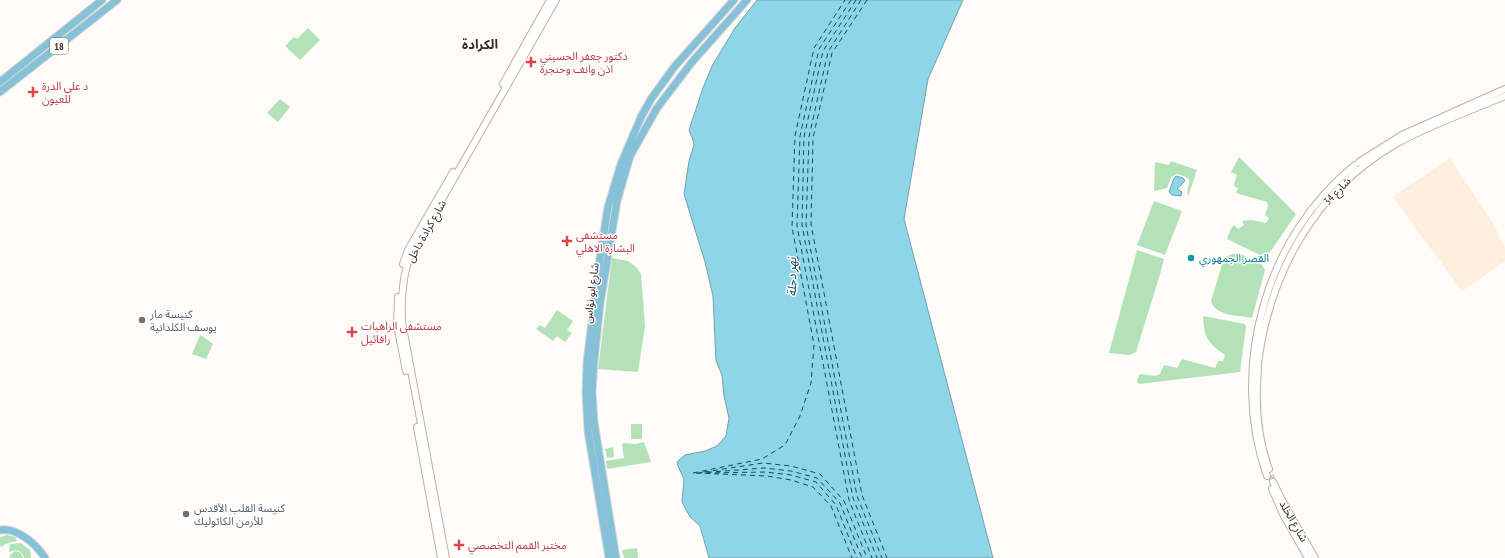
<svg xmlns="http://www.w3.org/2000/svg" width="1505" height="558" font-family="'PT Sans Narrow','Noto Sans Arabic',sans-serif">
  <style>
    .built { fill: #feeedc }
    .green { fill: #b3e2b9 }
    .water { fill: #8ed5e8; stroke: #72a2ad }
    .lines { fill: none; stroke-linecap: round; stroke-linejoin: round }
    .ferry { stroke: #0d4c5a; stroke-width: 1; stroke-dasharray: 5 4; stroke-linecap: butt }
    .secondary-tunnel { stroke: #d5d1ce; stroke-width: 6; stroke-dasharray: 6 3; stroke-linecap: butt }
    .secondary-casing { stroke: #bfb1a1; stroke-width: 8 }
    .primary-casing { stroke: #dad9d8; stroke-width: 9 }
    .secondary { stroke: #fff; stroke-width: 6 }
    .primary { stroke: #86c1d8; stroke-width: 7 }
    .health-dot { fill: #e0444e; stroke: #fff; stroke-width: 1.5 }
    .culture-dot { fill: #0f9aa8; stroke: #fff; stroke-width: 1.5 }
    .worship-dot { fill: #6b7280; stroke: #fff; stroke-width: 1.5 }
    .labels { text-anchor: middle; dominant-baseline: central; stroke-width: 3; stroke-linejoin: round; paint-order: stroke }
    .shield { fill: #fff; stroke: #6e6a66; stroke-width: 1 }
    .shield-label { font-size: 10px; font-weight: bold; fill: #302a24 }
    .health-label { font-size: 11px; fill: #be3a42; stroke: #fff; text-anchor: start }
    .street-label { font-size: 11px; fill: #302a24; stroke: #fff }
    .culture-label { font-size: 11px; fill: #0d838f; stroke: #fff; text-anchor: start }
    .worship-label { font-size: 11px; fill: #5b616d; stroke: #fff; text-anchor: start }
    .water-label { font-size: 12px; font-style: italic; fill: #0d4c5a; stroke: #fff }
    .quarter-label { font-size: 13px; font-weight: bold; fill: #302a24; stroke: #fff }
  </style>
  <rect width="100%" height="100%" fill="#fefbf8"/>
  <path class="built" d="M1450 158 1495 227 1505 248V261L1462 291 1393 197Z"/>
  <path class="green" d="M308 28 320 40 300 60 285 46 294 37 297 39Z
    M280 99 290 107 278 122 267 113Z
    M1239 157 1296 214 1266 258 1227 239 1231 228 1234 225 1238 229 1244 225 1242 221 1251 220 1266 223 1269 218 1265 215 1268 206 1267 202 1236 193 1238 188 1235 187 1234 184 1237 175 1231 172Z
    M1171 161 1197 170 1188 197C1184 183 1199 179 1176 174L1171 178 1167 188 1154 191 1155 162 1169 165Z
    M1154 201 1182 211 1165 255 1137 245Z
    M1137 250 1164 259 1161 271 1136 352 1130 355 1109 353Z
    M1239 253 1262 265 1265 270 1252 318C1238 315 1216 317 1211 301L1224 258 1232 254Z
    M612 258 628 261 636 267 641 274 645 326 638 372 598 369Z
    M557 310 573 321 567 330 572 333 565 342 557 336 553 341 536 329 540 325 545 328Z
    M1203 316 1245 324 1246 327 1240 372 1139 384 1137 382 1139 375 1142 374 1155 376 1160 374 1164 365 1177 368 1182 359 1215 368 1218 361H1223L1225 355C1208 343 1204 338 1203 316Z
    M200 335C205 337 208 341 213 344L206 359 192 354Z
    M631 424H642V439H631Z
    M644 442 651 462 607 469 606 461 624 458 622 446 623 443 636 444Z
    M613 447 614 457 607 458 605 449Z
    M7 535 15 537 17 541 5 544 2 547 0 546V537Z
    M21 543 30 550 31 558H24C22 550 16 549 9 552L10 544Z
    M637 548 638 558H624L622 550Z
    M15 551 21 553 23 558H9L11 554Z"/>
  <path class="water" d="M757 0H963L928 79 904 219 993 558H709L700 526 690 517 682 502 684 479 677 464 678 461 685 455 705 451 717 446 726 436 729 418 724 396 722 375 716 361 713 296 705 262 684 194 689 161 694 145 693 140 689 130 703 88 712 66 735 28Z
    M1176 176 1183 178 1185 181 1177 189 1182 192 1181 196 1172 195 1169 192 1174 178Z"/>
  <g class="lines">
    <path class="ferry" d="M851 0 819 49 800 136 797 226 849 500 872 558
      M856 0 823 51 804 137 802 225 853 498 877 558
      M861 0 828 52 809 137 806 225 857 496 882 558
      M867 0 832 53 813 138 811 224 862 495 887 558
      M704 472 763 463 791 466 820 474 844 501 867 558
      M693 473 762 459 785 445 800 416 811 383 814 345 792 227 795 136 814 48 845 0
      M696 473 767 476 791 480 813 487 831 506 852 558
      M698 473 764 468 791 471 817 478 840 503 862 558
      M706 473 765 472 791 475 816 482 836 505 857 558"/>
    <path class="secondary-tunnel" d="M1271 475 1273 482"/>
    <g class="secondary-casing">
      <path id="secondary" d="M503 84 550 0
        M1359 162 1402 135 1505 89
        M403 264 408 250 453 172
        M398 297 397 325 406 371
        M1258 364C1269 274 1314 192 1394 145 1429 125 1468 112 1505 96
        M1258 368C1255 402 1257 437 1269 469
        M417 427 441 558
        M1267 476C1229 369 1265 237 1355 165
        M1273 482 1283 502 1315 558
        M1272 489 1284 516 1308 558
        M446 558 402 322C401 298 402 272 413 250L556 0"/>
    </g>
    <g class="primary-casing">
      <path id="primary" d="M0 82 102 0
        M0 92 117 0
        M0 530C17 527 36 544 45 558
        M609 558 588 431 586 393 587 362 600 258 608 207 621 164 641 117 651 99 675 66 734 0
        M616 558 594 422 592 392 594 361 600 304 617 201 630 156 657 108 692 62 747 0"/>
    </g>
    <use href="#secondary" class="secondary"/>
    <use href="#primary" class="primary"/>
  </g>
  <g class="health-dot">
    <path d="M529 56h4v4h4v4h-4v4h-4v-4h-4v-4h4z"/>
    <path d="M31 86h4v4h4v4h-4v4h-4v-4h-4v-4h4z"/>
    <path d="M565 235h4v4h4v4h-4v4h-4v-4h-4v-4h4z"/>
    <path d="M350 326h4v4h4v4h-4v4h-4v-4h-4v-4h4z"/>
    <path d="M457 539h4v4h4v4h-4v4h-4v-4h-4v-4h4z"/>
  </g>
  <circle class="culture-dot" cx="1191" cy="258" r="4"/>
  <g class="worship-dot">
    <circle cx="142" cy="320" r="4"/>
    <circle cx="186" cy="514" r="4"/>
  </g>
  <g class="labels">
    <rect class="shield" x="50" y="38" width="18" height="16" rx="3"/>
    <g class="shield-label">
      <text x="59" y="46">18</text>
    </g>
    <g class="health-label">
      <text x="540" y="56">دكتور جعفر الحسيني<tspan x="540" dy="13">اذن وانف وحنجرة</tspan></text>
      <text x="42" y="86">د علي الدرة<tspan x="42" dy="13">للعيون</tspan></text>
      <text x="576" y="235">مستشفى<tspan x="576" dy="13">البشارة الاهلي</tspan></text>
      <text x="361" y="326">مستشفى الراهبات<tspan x="361" dy="13">رافائيل</tspan></text>
      <text x="468" y="545">مختبر القمم التخصصي</text>
    </g>
    <g class="street-label">
      <text transform="translate(1337 191) rotate(-46)">شارع 34</text>
      <text transform="translate(426 231) rotate(-61)">شارع كرادة داخل</text>
      <text transform="translate(591 293) rotate(-83)">شارع ابو نؤاس</text>
      <text transform="translate(1294 521) rotate(60)">شارع الخلد</text>
    </g>
    <g class="culture-label">
      <text x="1199" y="258">القصر الجمهوري</text>
    </g>
    <g class="worship-label">
      <text x="150" y="314">كنيسة مار<tspan x="150" dy="13">يوسف الكلدانية</tspan></text>
      <text x="194" y="508">كنيسة القلب الأقدس<tspan x="194" dy="13">للأرمن الكاثوليك</tspan></text>
    </g>
    <g class="water-label">
      <text transform="translate(791 277) rotate(-90)">نهر دجلة</text>
    </g>
    <g class="quarter-label">
      <text x="480" y="44">الكرادة</text>
    </g>
  </g>
</svg>
